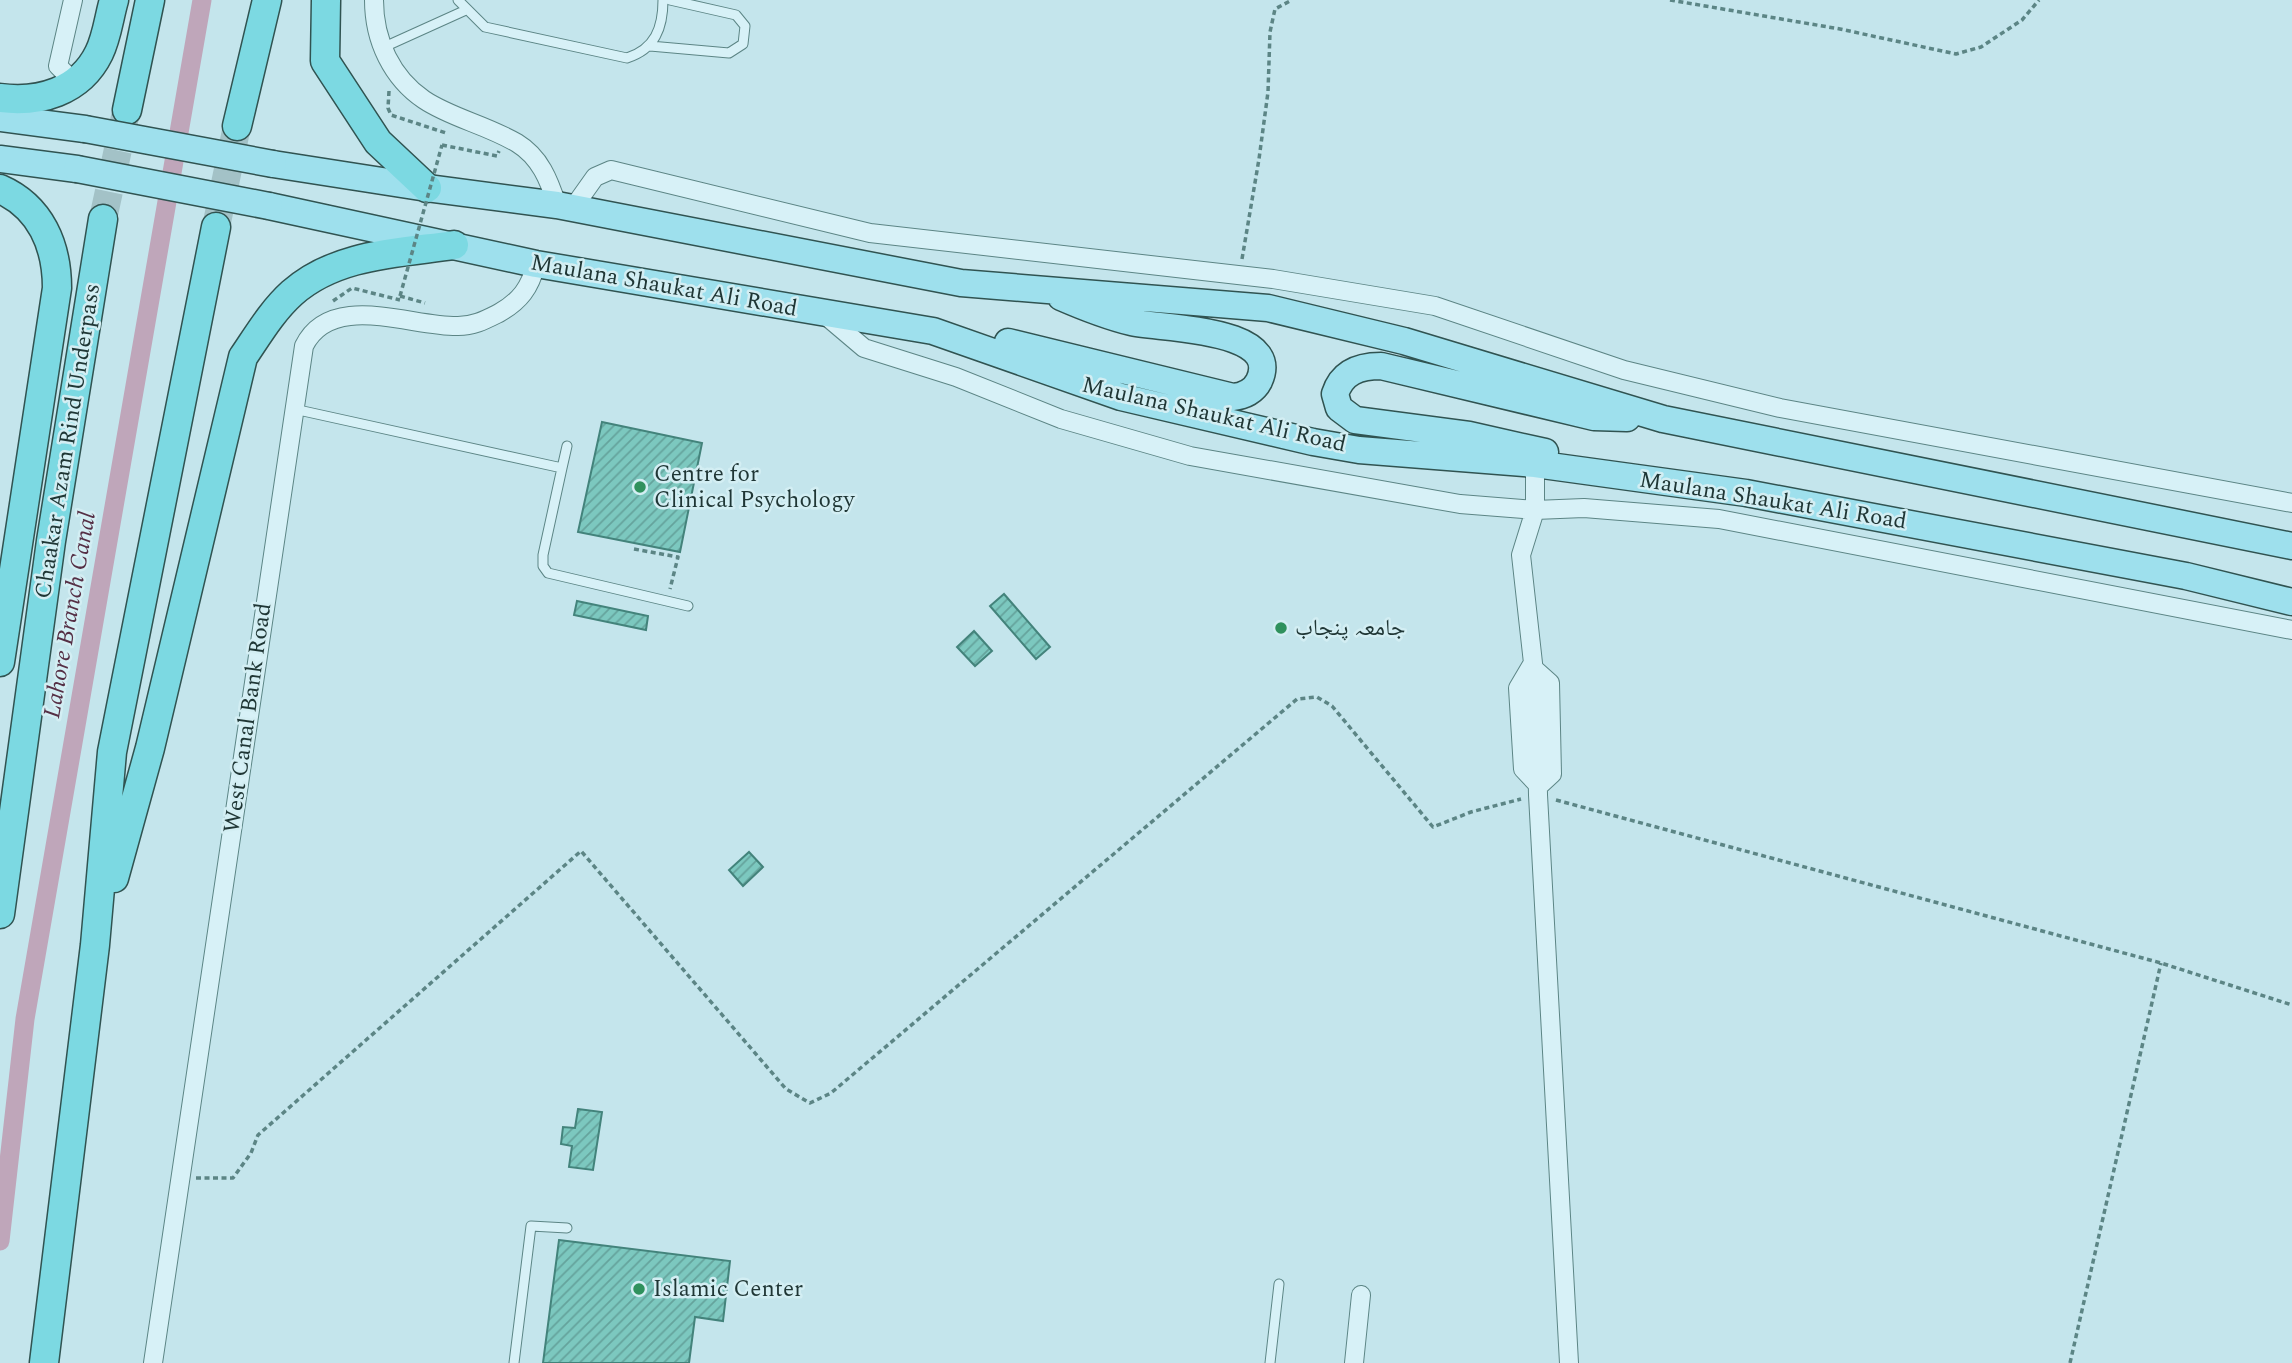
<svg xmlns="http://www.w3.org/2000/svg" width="2292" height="1363" font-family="Spectral,'Noto Naskh Arabic',serif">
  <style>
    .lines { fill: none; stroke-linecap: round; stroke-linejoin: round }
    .canal { stroke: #bfa6ba; stroke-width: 19 }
    .building { fill: url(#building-hatch); stroke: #43837b; stroke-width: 2 }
    .trunk-tunnel { stroke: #a3c2c7; stroke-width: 28; stroke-dasharray: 28 14; stroke-linecap: butt }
    .service-casing { stroke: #5c8585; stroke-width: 11 }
    .minor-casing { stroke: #5c8585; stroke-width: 20 }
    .primary-casing { stroke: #305351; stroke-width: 29 }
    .trunk-casing { stroke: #305351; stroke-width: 31 }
    .path { stroke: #5c8585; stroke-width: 3.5; stroke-dasharray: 5 3.5; stroke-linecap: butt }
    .service { stroke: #d7f1f7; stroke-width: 9 }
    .minor { stroke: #d7f1f7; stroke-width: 18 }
    .primary { stroke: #9ee0ed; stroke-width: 26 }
    .trunk { stroke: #7cd9e2; stroke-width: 28 }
    .primary-bridge-casing { stroke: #305351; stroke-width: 29; stroke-linecap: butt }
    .path-bridge { stroke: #5c8585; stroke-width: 3.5; stroke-dasharray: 5 3.5; stroke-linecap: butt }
    .primary-bridge { stroke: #9ee0ed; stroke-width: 26 }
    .poi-dot { fill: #2f915d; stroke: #d3eef3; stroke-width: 2.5 }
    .labels { text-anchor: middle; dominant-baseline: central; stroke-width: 5; stroke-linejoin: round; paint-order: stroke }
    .street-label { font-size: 23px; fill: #1f3635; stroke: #d3eef3 }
    .poi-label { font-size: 23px; fill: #1f3635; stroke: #d3eef3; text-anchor: start }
    .water-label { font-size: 24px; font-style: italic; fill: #552f45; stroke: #d3eef3 }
  </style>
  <defs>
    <pattern id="building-hatch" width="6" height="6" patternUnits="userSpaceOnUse" patternTransform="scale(1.75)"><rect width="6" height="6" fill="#7cc8bf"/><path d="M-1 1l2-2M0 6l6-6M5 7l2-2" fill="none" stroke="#65a39c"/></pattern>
  </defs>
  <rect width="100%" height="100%" fill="#c4e5ec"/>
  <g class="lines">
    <path class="canal" d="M0 1241 25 1019 202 0"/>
  </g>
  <path class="building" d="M602 422 702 443 680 552 578 532Z
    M1004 594 1050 647 1036 659 990 606Z
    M577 601 648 616 646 630 574 615Z
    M974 631 992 651 975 666 957 647Z
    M749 852 763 867 743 886 729 870Z
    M578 1109 602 1112 593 1170 569 1167 572 1146 561 1144 563 1127 575 1128Z
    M559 1240 730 1261 723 1321 695 1317 689 1363H543Z"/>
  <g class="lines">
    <path class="trunk-tunnel" d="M103 219 126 112
      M216 227 237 126"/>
    <g class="service-casing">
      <path id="service" d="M458 0 485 27 627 58C655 49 663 28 663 0
        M650 46 729 53 743 44 745 26 736 15 670 0
        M382 48 466 10
        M294 409 562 468 567 446
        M562 468 543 555V566L548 573 688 606
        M514 1363 531 1226 567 1228
        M1270 1363 1279 1284"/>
    </g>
    <g class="minor-casing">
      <path id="minor" d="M73 0 58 66 74 82
        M374 0C374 20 378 39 387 57 416 115 467 114 517 143 540 157 549 180 557 205
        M573 208 595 177 611 170 870 233 1273 279 1435 306 1624 370 1780 408 2292 503
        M825 315 864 348 956 377 1061 419 1190 456 1460 504 1535 510 1584 508 1719 519 2292 630
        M1535 464V510L1521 555 1536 690 1538 795 1569 1363
        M1531 666 1550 683 1552 774 1539 786 1523 769 1518 688Z
        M153 1363 304 346C331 291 411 327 458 326 474 326 485 320 499 313 520 301 530 288 536 264
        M1354 1363 1361 1295"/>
    </g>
    <g class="primary-casing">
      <path id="primary" d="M0 118 85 129
        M0 159 77 169
        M273 164 427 188 557 205 961 283 1268 308 1404 341 1663 419 2292 546
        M269 206 536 264 933 331 1121 397 1313 442 1359 450 1535 464 1746 493 2186 576 2292 602
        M1008 342 1233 397C1244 396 1254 391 1259 381 1284 327 1159 329 1131 322 1107 316 1084 307 1061 297
        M1545 452 1469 435 1355 420 1339 408 1335 394C1342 372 1359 366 1381 366L1594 417 1627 418"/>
    </g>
    <g class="trunk-casing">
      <path id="trunk" d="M326 0 325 61 378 142 427 188
        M0 98C39 103 80 92 99 53 107 37 109 17 114 0
        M127 110 150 0
        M237 126 267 0
        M0 189C41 207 57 246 57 288L0 662
        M114 878 150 748 243 357C258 335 272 311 292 293 336 254 398 253 454 245
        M0 914 51 541 103 219
        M44 1363 95 945 112 752 216 227"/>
    </g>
    <path class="path" d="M1670 0 1840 29 1956 54 1981 47 2022 20 2039 0
      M389 91 388 108 391 115 446 133
      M442 145 497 156 499 151
      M1242 259 1259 159 1268 92 1270 32 1275 9 1292 0
      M400 296 425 303
      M333 301 352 288 400 300
      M634 549 678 557 670 589
      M1556 800 2161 963 2292 1005
      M196 1178H233L251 1153 258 1135 581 851 786 1089 810 1103 831 1093 1297 699 1317 697 1332 706 1433 827 1471 812 1521 799
      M2070 1363 2161 963"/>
    <use href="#service" class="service"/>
    <use href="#minor" class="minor"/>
    <use href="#primary" class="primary"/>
    <use href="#trunk" class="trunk"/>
    <g class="primary-bridge-casing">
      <path id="primary-bridge" d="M85 129 273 164
        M77 169 269 206"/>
    </g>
    <path class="path-bridge" d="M400 296 442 145"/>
    <use href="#primary-bridge" class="primary-bridge"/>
  </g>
  <g class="poi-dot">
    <circle cx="640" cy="487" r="7"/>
    <circle cx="1281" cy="628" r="7"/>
    <circle cx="639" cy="1289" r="7"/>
  </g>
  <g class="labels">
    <g class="street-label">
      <text transform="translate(664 286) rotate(10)">Maulana Shaukat Ali Road</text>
      <text transform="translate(1214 415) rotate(13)">Maulana Shaukat Ali Road</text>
      <text transform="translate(68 441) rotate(-81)">Chaakar Azam Rind Underpass</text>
      <text transform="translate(1773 501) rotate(9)">Maulana Shaukat Ali Road</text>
      <text transform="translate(248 718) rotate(-82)">West Canal Bank Road</text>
    </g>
    <g class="poi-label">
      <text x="654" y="474">Centre for<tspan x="654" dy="26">Clinical Psychology</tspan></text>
      <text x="1295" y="628">جامعہ پنجاب</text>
      <text x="653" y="1289">Islamic Center</text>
    </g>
    <g class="water-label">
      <text transform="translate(70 615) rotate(-80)">Lahore Branch Canal</text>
    </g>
  </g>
</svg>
